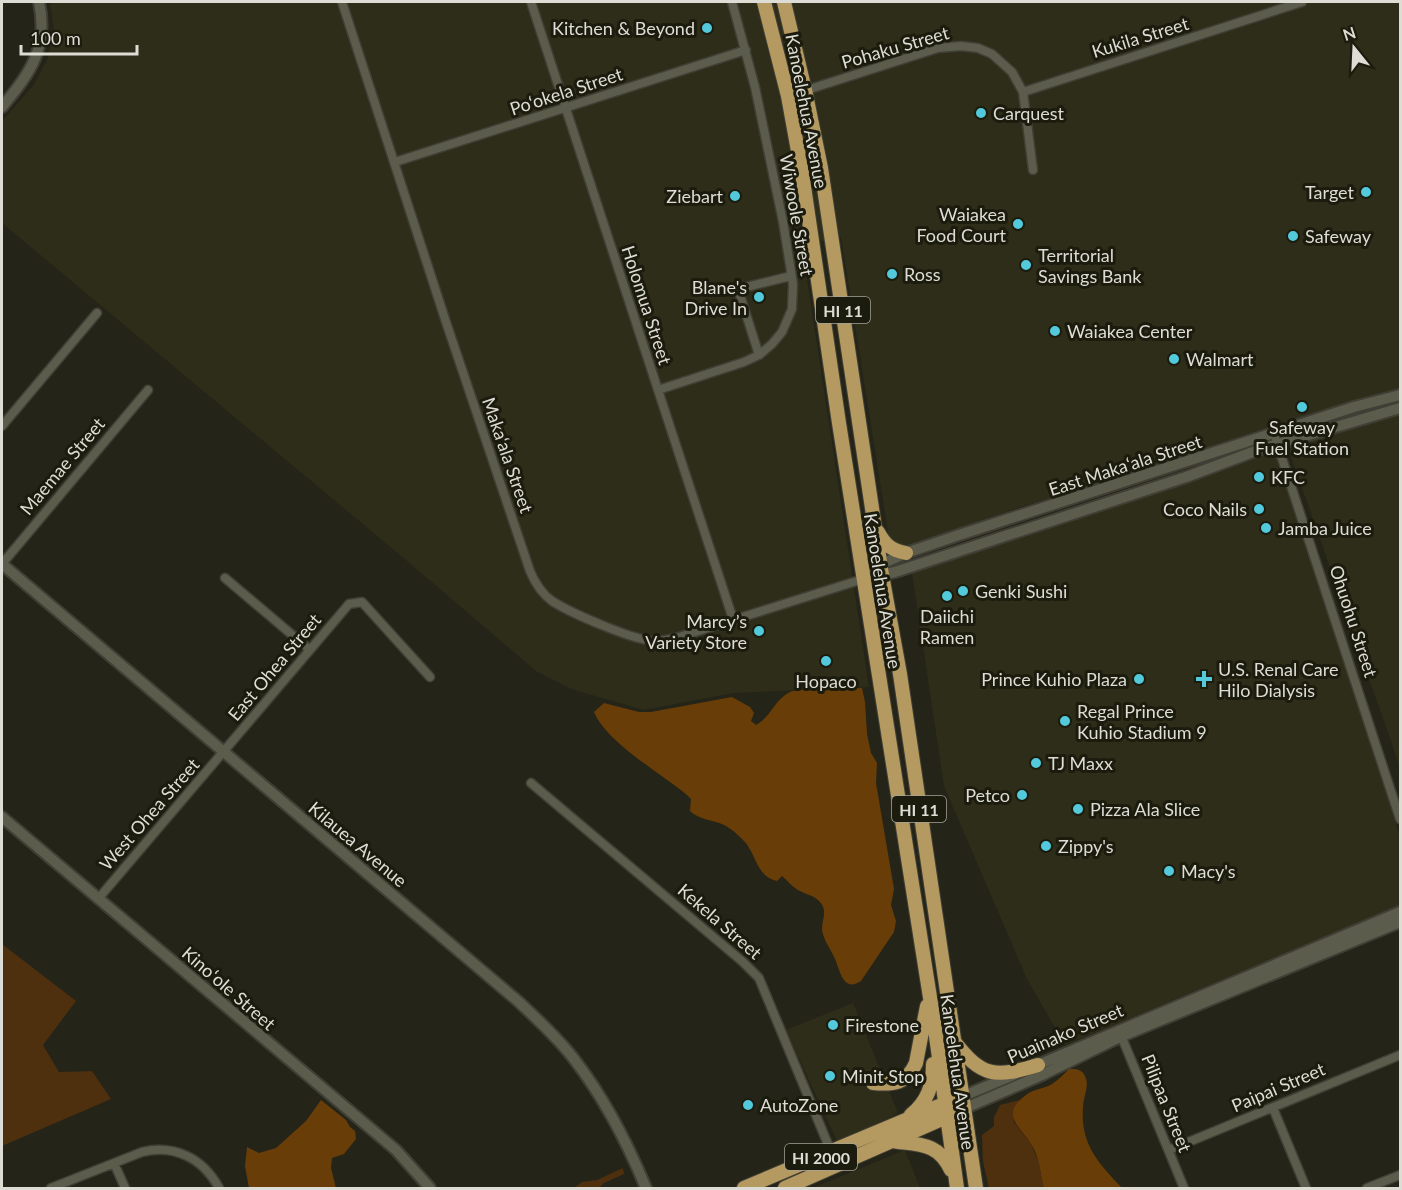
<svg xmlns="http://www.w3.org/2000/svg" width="1402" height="1190" font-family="Lato,sans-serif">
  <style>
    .built { fill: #2e2d19 }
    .green { fill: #4e2f0e }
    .forest { fill: #693d07 }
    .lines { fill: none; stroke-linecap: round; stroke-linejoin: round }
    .minor-casing { stroke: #403f35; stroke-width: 11 }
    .tertiary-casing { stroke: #403f35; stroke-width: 14 }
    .trunk-casing { stroke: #403f35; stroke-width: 16 }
    .minor { stroke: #5c5c4d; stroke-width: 8 }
    .tertiary { stroke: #5c5c4d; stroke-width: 10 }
    .trunk { stroke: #b49a60; stroke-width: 14 }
    .poi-dot { fill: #53cadc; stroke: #1b1b0e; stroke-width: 2 }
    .labels { text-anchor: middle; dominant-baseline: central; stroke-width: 6; stroke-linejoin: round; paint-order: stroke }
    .shield { fill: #1b1b0e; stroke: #a4a399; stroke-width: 1.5 }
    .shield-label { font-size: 16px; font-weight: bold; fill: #deddd5 }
    .poi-label { font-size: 18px; fill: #deddd5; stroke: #1b1b0e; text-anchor: start }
    .street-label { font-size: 18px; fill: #deddd5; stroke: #1b1b0e }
  </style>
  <rect width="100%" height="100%" fill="#252418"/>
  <path class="built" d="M50 2H1400V391L1014 509 902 548 892 542 888 532 841 237 802 246 869 687 733 693 644 710 571 689 536 671 400 555 2 223V121L33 86 47 60 54 31Z
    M1400 413V767L1287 445Z
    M1276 450 1400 837V905L1065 1045 1027 979 944 786 912 573Z
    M853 1003 898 1113 869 1128 837 1141 786 1030Z
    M905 1150 920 1188H813Z"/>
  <path class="green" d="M2 944 76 1001 43 1045 59 1072 92 1071 111 1099 2 1146Z
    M1020 1100 1013 1111 1014 1122 1031 1144 1038 1160 1044 1188H989L983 1162 982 1135 994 1126V1117L1000 1105Z
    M623 1168 624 1174 604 1183 599 1188H574L582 1182 597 1180Z"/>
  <path class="forest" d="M862 688 865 702 867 734 871 753 877 763 876 783 892 877 894 889 891 905 896 921 894 932 861 981C843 993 840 970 835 959 831 949 823 940 822 929 822 919 828 911 820 902 814 895 807 895 800 891 793 888 788 881 782 876L777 881C756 877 756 852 743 840 737 834 732 829 724 825 714 820 699 820 690 811L691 799 687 795C661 773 607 743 594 712L604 703 639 712H651L732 697 750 707 754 713 751 721 756 725C771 717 774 700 790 692 798 688 849 688 862 688Z
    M1069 1069C1076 1069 1082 1069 1085 1076 1090 1087 1083 1096 1083 1108 1080 1144 1099 1164 1122 1188H1044C1040 1174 1040 1157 1031 1144 1020 1126 999 1115 1026 1095 1033 1089 1044 1089 1052 1084 1058 1080 1064 1074 1069 1069Z
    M321 1100 346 1120 350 1127 355 1131 356 1139 344 1154 332 1158 331 1168 336 1188H249L245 1166 247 1147 259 1153 276 1148 306 1121Z"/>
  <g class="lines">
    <g class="minor-casing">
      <path id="minor" d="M342 2 446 322 530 571C535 583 541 593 552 601 571 613 636 642 657 641 663 641 670 639 676 638L863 579
        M531 2 733 619
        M1023 92 1302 2
        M788 96 938 48 961 46 978 48 992 54 1012 72 1023 92 1033 170
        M395 162 746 50
        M759 355 738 289 791 276
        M658 390 744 362 759 355 772 344 782 332 792 309 793 284 783 222 755 87 732 2
        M2 426 97 313
        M1276 440 1400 819
        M2 564 148 390
        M225 578 310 650
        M531 783 743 962 759 978 832 1154
        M98 899 349 604 362 602 430 677
        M1120 1033 1184 1188
        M1273 1108 1306 1188
        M1169 1150 1400 1055
        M114 1163 125 1188
        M51 1188 142 1152C174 1144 203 1158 219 1188
        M1367 1188 1400 1175"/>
    </g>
    <g class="tertiary-casing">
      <path id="tertiary" d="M2 107C30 73 49 48 39 2
        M2 564 519 1002C538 1020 558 1038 574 1059 605 1099 627 1142 646 1188
        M862 573 906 553 962 534 1354 407 1400 395
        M863 579 895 572 1186 477 1261 449 1400 408
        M2 817 396 1150 430 1188
        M1033 1067 1400 912
        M961 1097 1016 1074
        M963 1109 1042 1075 1122 1036 1400 922"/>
    </g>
    <g class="trunk-casing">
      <path id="trunk" d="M764 2 788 96 802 173 839 423 935 1029 957 1188
        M784 2 805 90 821 168 882 575 900 674 976 1188
        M878 532C885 545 891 550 906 553
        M953 1040C982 1078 995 1078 1038 1065
        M873 1083C892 1085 907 1084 916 1063L927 1006
        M911 1115C928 1101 933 1085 933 1064
        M892 1141C919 1145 938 1142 951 1170
        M744 1188 951 1101
        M785 1188 953 1114"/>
    </g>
    <use href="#minor" class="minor"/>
    <use href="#tertiary" class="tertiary"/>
    <use href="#trunk" class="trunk"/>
  </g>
  <g class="poi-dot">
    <circle cx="707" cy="28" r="6"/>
    <circle cx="981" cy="113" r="6"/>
    <circle cx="1366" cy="192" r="6"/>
    <circle cx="735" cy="196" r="6"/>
    <circle cx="1018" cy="224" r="6"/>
    <circle cx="1293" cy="236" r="6"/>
    <circle cx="1026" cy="265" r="6"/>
    <circle cx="892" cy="274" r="6"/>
    <circle cx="759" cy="297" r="6"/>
    <circle cx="1055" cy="331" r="6"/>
    <circle cx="1174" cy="359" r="6"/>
    <circle cx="1302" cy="407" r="6"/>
    <circle cx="1259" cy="477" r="6"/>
    <circle cx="1259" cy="509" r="6"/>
    <circle cx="1266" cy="528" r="6"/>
    <circle cx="963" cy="591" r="6"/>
    <circle cx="947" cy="596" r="6"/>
    <circle cx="759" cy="631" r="6"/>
    <circle cx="826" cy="661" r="6"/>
    <circle cx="1139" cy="679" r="6"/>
    <path d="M1201 670h6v6h6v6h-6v6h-6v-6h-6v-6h6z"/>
    <circle cx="1065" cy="721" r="6"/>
    <circle cx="1036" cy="763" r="6"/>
    <circle cx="1022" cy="795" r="6"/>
    <circle cx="1078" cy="809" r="6"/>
    <circle cx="1046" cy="846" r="6"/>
    <circle cx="1169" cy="871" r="6"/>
    <circle cx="833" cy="1025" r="6"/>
    <circle cx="830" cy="1076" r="6"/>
    <circle cx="748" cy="1105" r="6"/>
  </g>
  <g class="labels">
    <g class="shield">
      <rect x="816" y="297" width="54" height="26" rx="4.5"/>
      <rect x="892" y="796" width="54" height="26" rx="4.5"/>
      <rect x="785" y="1144" width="72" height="26" rx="4.5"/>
    </g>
    <g class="shield-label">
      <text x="843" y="310">HI 11</text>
      <text x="919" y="809">HI 11</text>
      <text x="821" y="1157">HI 2000</text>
    </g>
    <g class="poi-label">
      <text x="695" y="28" text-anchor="end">Kitchen &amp; Beyond</text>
      <text x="993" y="113">Carquest</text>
      <text x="1354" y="192" text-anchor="end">Target</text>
      <text x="723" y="196" text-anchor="end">Ziebart</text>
      <text x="1006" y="214" text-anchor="end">Waiakea<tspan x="1006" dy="21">Food Court</tspan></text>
      <text x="1305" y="236">Safeway</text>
      <text x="1038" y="255">Territorial<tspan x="1038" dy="21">Savings Bank</tspan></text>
      <text x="904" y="274">Ross</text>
      <text x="747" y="287" text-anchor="end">Blane's<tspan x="747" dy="21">Drive In</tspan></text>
      <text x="1067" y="331">Waiakea Center</text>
      <text x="1186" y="359">Walmart</text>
      <text x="1302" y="427" text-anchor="middle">Safeway<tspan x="1302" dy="21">Fuel Station</tspan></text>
      <text x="1271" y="477">KFC</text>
      <text x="1247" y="509" text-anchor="end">Coco Nails</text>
      <text x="1278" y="528">Jamba Juice</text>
      <text x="975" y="591">Genki Sushi</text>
      <text x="947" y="616" text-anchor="middle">Daiichi<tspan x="947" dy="21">Ramen</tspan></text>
      <text x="747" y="621" text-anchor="end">Marcy’s<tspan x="747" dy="21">Variety Store</tspan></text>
      <text x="1218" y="669">U.S. Renal Care<tspan x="1218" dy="21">Hilo Dialysis</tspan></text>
      <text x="1127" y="679" text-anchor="end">Prince Kuhio Plaza</text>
      <text x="826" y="681" text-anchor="middle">Hopaco</text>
      <text x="1077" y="711">Regal Prince<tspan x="1077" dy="21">Kuhio Stadium 9</tspan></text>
      <text x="1048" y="763">TJ Maxx</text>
      <text x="1010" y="795" text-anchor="end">Petco</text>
      <text x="1090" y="809">Pizza Ala Slice</text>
      <text x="1058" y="846">Zippy's</text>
      <text x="1181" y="871">Macy's</text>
      <text x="845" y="1025">Firestone</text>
      <text x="842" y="1076">Minit Stop</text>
      <text x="760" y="1105">AutoZone</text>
    </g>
    <g class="street-label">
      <text transform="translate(1140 37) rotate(-17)">Kukila Street</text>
      <text transform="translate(895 47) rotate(-16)">Pohaku Street</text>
      <text transform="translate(566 91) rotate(-18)">Po‘okela Street</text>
      <text transform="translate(807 111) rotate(79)">Kanoelehua Avenue</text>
      <text transform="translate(797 215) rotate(80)">Wiwoole Street</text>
      <text transform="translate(647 305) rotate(72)">Holomua Street</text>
      <text transform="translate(508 455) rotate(71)">Maka‘ala Street</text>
      <text transform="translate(1125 465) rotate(-18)">East Makaʻala Street</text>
      <text transform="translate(62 466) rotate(-50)">Maemae Street</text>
      <text transform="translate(883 591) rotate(81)">Kanoelehua Avenue</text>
      <text transform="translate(1354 621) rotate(72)">Ohuohu Street</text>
      <text transform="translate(274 667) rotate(-50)">East Ohea Street</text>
      <text transform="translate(149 814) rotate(-49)">West Ohea Street</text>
      <text transform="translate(358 844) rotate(40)">Kilauea Avenue</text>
      <text transform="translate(720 921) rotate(41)">Kekela Street</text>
      <text transform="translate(229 988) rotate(41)">Kinoʻole Street</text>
      <text transform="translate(1065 1033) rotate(-23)">Puainako Street</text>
      <text transform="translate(958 1072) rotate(82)">Kanoelehua Avenue</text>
      <text transform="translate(1278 1087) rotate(-23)">Paipai Street</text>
      <text transform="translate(1167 1103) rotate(68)">Pilipaa Street</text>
    </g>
  </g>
  <rect width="1402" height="1190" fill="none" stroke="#deddd5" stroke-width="6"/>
  <g transform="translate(1354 48) rotate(342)" stroke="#1b1b0e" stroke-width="4.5" paint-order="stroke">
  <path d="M0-4.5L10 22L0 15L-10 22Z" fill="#deddd5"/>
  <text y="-9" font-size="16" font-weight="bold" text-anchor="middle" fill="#deddd5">N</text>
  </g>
  <path d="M21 45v9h116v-9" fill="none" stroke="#deddd5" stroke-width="3"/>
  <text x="30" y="45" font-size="18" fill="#deddd5" stroke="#1b1b0e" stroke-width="4.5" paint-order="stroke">100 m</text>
</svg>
